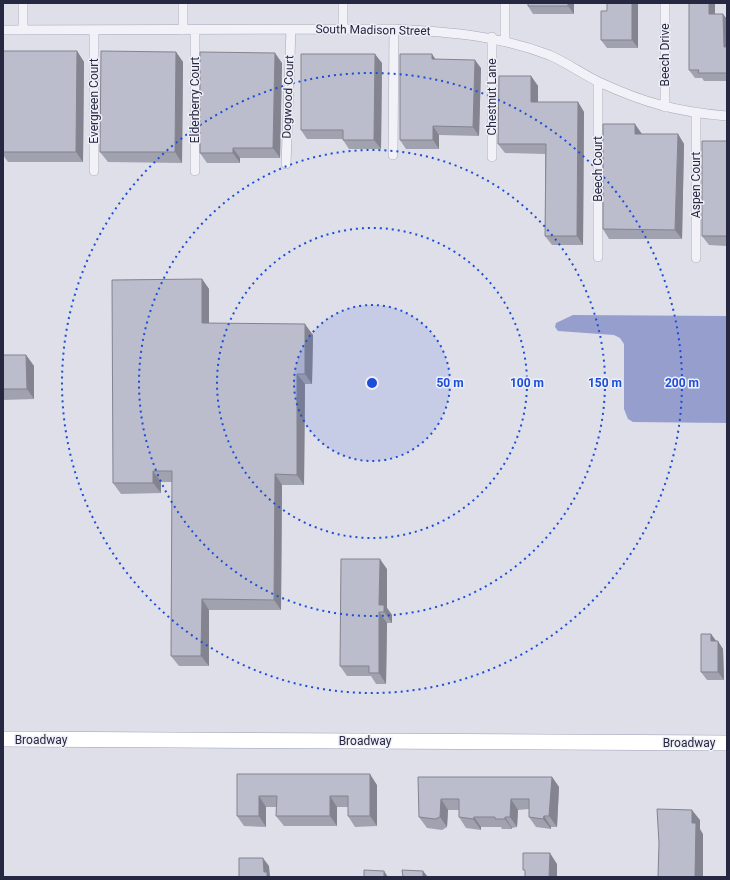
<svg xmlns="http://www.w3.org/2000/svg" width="730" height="880" font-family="Roboto,sans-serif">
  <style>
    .water { fill: #969ecd }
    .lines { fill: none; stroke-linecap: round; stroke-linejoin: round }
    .minor-casing { stroke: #a7a8b7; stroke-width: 10 }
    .primary-casing { stroke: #9c9eb6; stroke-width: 16 }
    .minor { stroke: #f1f1f7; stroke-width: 9 }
    .primary { stroke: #fff; stroke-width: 15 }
    .wall { fill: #a1a2af }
    .shaded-wall { fill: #83848f }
    .building { fill: #bbbccc; stroke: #83848f }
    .ring { fill: none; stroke: #1d4ed8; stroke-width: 2; stroke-dasharray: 2 4 }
    .labels { text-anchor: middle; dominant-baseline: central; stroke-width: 3; stroke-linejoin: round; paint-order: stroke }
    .street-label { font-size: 12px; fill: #262741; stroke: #eeeff7 }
    .centre { fill: #1d4ed8; stroke: #eeeff7; stroke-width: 2 }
    .ring-label { font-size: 12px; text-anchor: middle; font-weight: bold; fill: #1d4ed8; stroke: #eeeff7; stroke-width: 3; stroke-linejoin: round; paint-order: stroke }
  </style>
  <rect width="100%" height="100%" fill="#dedfe9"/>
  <path class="water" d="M573 315 727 316V423L633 422 628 419 624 409V344L620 338 614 335 558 331 555 327 556 323Z"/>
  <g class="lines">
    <g class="minor-casing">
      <path id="minor" d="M23 3V30
        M343 29V3
        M3 30 394 29C449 32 497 35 549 55 566 62 582 74 599 82 644 103 678 112 727 116
        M183 30V3
        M195 30V171
        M492 37V157
        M505 41V3
        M598 82V257
        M665 107V3
        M696 113V258
        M393 155 394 29
        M286 164 291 30
        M94 171V30"/>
    </g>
    <g class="primary-casing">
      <path id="primary" d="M3 739 727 743"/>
    </g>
    <use href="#minor" class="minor"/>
    <use href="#primary" class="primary"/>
  </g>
  <path class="wall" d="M574 3V14H533L528 6Z
    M638 3V48H607L601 40 607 11Z
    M689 3H715V14L727 19V81H704L702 78H695L689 70Z
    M3 51H77L84 62 83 162H8L3 155Z
    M176 52 183 62 182 163 108 162 100 152Z
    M435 59 481 68 479 136 439 135V149H406L400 140Z
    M282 63 280 158H240V163H207L200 153Z
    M382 63 381 149H349L343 140V139H307L301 130Z
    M531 76 538 86V102H578L584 112 583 245H552L545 236V154L505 153 498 144Z
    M642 134H678L684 144 682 239H609L603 229Z
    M727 141V246L709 245 702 236Z
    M202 279 209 289V323L313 335 312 384H305L304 485H282L281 610H209V666H179L171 656 172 482H161V493L121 494 113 483Z
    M3 355H26L34 366V399L3 400Z
    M387 569V608L392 615V623H387L386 684H376L371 676H347L340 666Z
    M711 634 716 641 723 649 724 680H707L701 672Z
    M237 774 377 785V826L355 827 348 816V807H337V826H284L276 816 277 807H266V827L244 826 237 816Z
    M418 777H552L559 787 557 827H551V829L536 827 529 817V809L518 810 517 827 512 828V829H502L501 827H481V830L466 828 459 817V810H448L447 827 442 830 427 828 419 817Z"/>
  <path class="shaded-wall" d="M568 3H574V14L568 6Z
    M632 3H638V48L632 40Z
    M709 3H715V22L709 14Z
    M723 14 727 19V52L724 47Z
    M77 51 84 62 83 162 76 152Z
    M176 52 183 62 182 163 175 152Z
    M275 53 282 63 280 158 273 148Z
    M375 54 382 63 381 149 374 140Z
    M432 54 438 63 432 59Z
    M475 60 481 68 479 136 473 127Z
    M531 76 538 86V112L531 102Z
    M578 102 584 112 583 245 577 236Z
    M635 124 642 134V143L635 134Z
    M433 126 439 135V149L433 140Z
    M678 134 684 144 682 239 675 230Z
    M233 148 240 158V163L233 153Z
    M202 279 209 289V334L202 323Z
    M305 324 313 335 312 384 305 374Z
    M26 355 34 366V399L27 389Z
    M297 374 305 384 304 485 297 475Z
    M153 471 161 482V493L153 483Z
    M275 474 282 485 281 610 274 600Z
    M380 559 387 569V608L392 615V623L379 605Z
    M202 599 209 610V666L201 656Z
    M379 612 387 623 386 684 379 673Z
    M711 634 717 642 711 641Z
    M718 641 723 649 724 680 718 672Z
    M370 774 377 785V826L370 816Z
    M552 777 559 787 557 827 549 816Z
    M259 796 266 807V827L259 816Z
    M330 796 337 807V826L330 816Z
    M441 799 448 810 447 827 440 817Z
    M511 799 518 810 517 827 510 817Z
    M692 810 700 820V829L703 834V877H695L692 823Z
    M544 816 551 827V829L543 819Z
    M474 817 481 827V830L473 819Z
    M505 817 512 828V829L505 819Z
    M550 853 557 864V877H549Z
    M263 858 269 866 270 876 271 877H267L264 872Z
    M384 871 388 877H384Z
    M423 871 428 877H423Z"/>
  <path class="building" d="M528 3H568V6H528Z
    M607 3H632V40H601V11H607Z
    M689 3H709V14H723L724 47H727V73H698L699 70H689Z
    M3 51H77L76 152H3Z
    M101 51 176 52 175 152H100Z
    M200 52 275 53 273 148H233V153H200Z
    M301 54H375L374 140H343V130H301Z
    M400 54H432V59L475 60 473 127 433 126V140H400Z
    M499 76H531V102H578L577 236H545L546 144H498Z
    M603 124H635V134H678L675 230 603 229Z
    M702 141H727V236H702Z
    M202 279V323L305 324V374H297V475L275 474 274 600 202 599 201 656H171L172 471H153V483H113L112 280Z
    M3 355H26L27 389H3Z
    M341 559H380L379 605H384V612H379V673H369V666H340Z
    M701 634H711V641H718V672H701Z
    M237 774H370V816H348V796H330V816H276L277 796H259V816H237Z
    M418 777H552L549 816H544L543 819 529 817V799H511L510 817H505V819H495V817H474L473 819 459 817V799H441L440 817 435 819 419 817Z
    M657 809 692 810V823H696L695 877H658L659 843Z
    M523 853H550L549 877H525V870H523Z
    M239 858H263L264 872H267V877H239Z
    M364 870 384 871V877H364Z
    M402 870 423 871V877H396H403Z"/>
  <circle cx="372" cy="383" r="78" fill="#1d4ed8" fill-opacity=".12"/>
  <g class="ring">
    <circle cx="372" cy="383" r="78"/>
    <circle cx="372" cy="383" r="155"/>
    <circle cx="372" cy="383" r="233"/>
    <circle cx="372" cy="383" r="310"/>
  </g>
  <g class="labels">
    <g class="street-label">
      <text transform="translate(373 30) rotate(1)">South Madison Street</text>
      <text transform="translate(665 55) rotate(-90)">Beech Drive</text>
      <text transform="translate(288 97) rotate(-88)">Dogwood Court</text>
      <text transform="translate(492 97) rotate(-90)">Chestnut Lane</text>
      <text transform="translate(195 100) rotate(-90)">Elderberry Court</text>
      <text transform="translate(94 101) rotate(-90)">Evergreen Court</text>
      <text transform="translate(598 169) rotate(-90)">Beech Court</text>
      <text transform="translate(696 185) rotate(-90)">Aspen Court</text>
      <text x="41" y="740">Broadway</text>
      <text x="365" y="741">Broadway</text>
      <text x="689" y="743">Broadway</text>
    </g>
  </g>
  <circle cx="372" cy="383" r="6" class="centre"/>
  <g class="ring-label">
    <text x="450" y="387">50 m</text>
    <text x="527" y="387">100 m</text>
    <text x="605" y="387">150 m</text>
    <text x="682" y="387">200 m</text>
  </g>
  <rect width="730" height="880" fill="none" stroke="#262741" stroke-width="8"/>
</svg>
